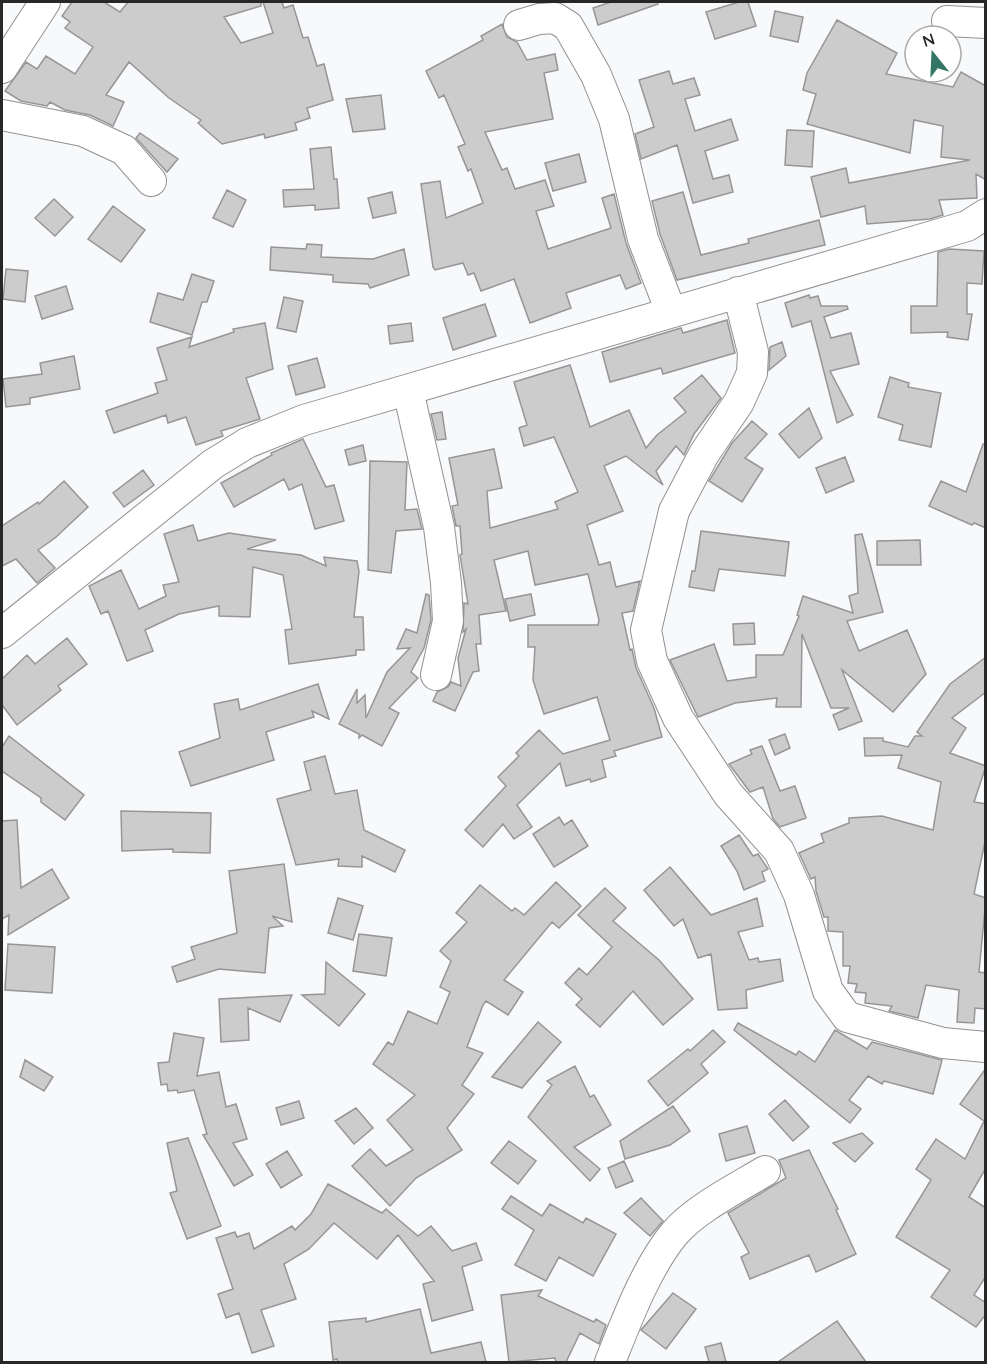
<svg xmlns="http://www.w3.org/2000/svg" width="987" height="1364" font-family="Quicksand,sans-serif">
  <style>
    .building { fill: #cccccd; stroke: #969698; stroke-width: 1.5 }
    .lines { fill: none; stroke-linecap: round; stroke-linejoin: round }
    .minor-casing { stroke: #919193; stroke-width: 32 }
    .minor { stroke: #fff; stroke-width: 30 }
  </style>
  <rect width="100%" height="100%" fill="#f8f9fa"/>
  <path class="building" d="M72 2H104L120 12 128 2H261V6L224 17 241 43 273 33 263 2H282L284 8 293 5 303 38 308 37 317 66 324 64 333 100 307 108 310 118 295 123 297 130 265 138 264 134 222 144 198 123 201 120 169 98 129 62 106 95 124 102 113 126 90 115 65 110 50 102 47 106 21 101 5 91 26 62 37 69 46 56 75 74 93 47 65 28 70 22 62 16Z
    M611 2H657L658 4 598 25 593 8Z
    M739 2H748L756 26 715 39 706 12Z
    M775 11 803 17 798 42 770 36Z
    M837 20 897 53 886 74 953 87 961 72 986 86V180L976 174 977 198 939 200 943 215 930 219 867 224 865 206 821 217 811 177 846 168 849 183 970 160 941 157 943 126 914 120 910 153 807 124 816 94 803 90 807 73Z
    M502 24 507 37 517 42 527 60 555 54 558 70 544 73 553 119 485 132 502 170 507 168 515 189 545 180 554 206 536 211 548 249 611 228 602 198 614 194 626 243 641 283 626 289 620 275 566 293 571 308 530 323 514 279 481 291 474 273 468 275 463 263 435 270 433 267 421 184 440 181 446 218 483 203 471 169 468 171 458 147 465 144 444 95 439 98 426 71 483 40 481 36Z
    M669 71 673 84 694 78 700 95 685 99 695 131 731 119 738 140 705 151 713 179 729 175 733 192 693 203 677 145 641 159 635 134 654 127 639 80Z
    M381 95 385 129 353 132 346 99Z
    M787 130 814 131 812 167 785 165Z
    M140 133 178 159 167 172 136 138Z
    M331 147 334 179H337L339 208 315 210V205L284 207 283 190 314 189 310 149Z
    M579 154 586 182 553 191 545 163Z
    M227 190 246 200 233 227 213 218Z
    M392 192 396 213 373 218 368 198Z
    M683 192 701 255 749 243 748 239 819 220 825 245 677 280 660 234 652 201Z
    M54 199 73 217 55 236 35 218Z
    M113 206 145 230 121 262 88 239Z
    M307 244 322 245 321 257 373 259 404 249 409 275 370 288 368 284 333 282V275L270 270 271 247 306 249Z
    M949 249 984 251 982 284 967 283V314H972L968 340 947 337 948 332 911 333V306H937L938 252Z
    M6 269 28 271 25 302 3 299Z
    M192 274 214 281 207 302H202L192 335 150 322 158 293 183 300Z
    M66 286 73 309 42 319 35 296Z
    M809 295 810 298 818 296 821 306H847L848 309 824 317 831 338 851 333 859 364 830 371 853 415 837 423 811 321 792 327 785 303Z
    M284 297 303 301 296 332 277 328Z
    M485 304 496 336 453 350 443 318Z
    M727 320 735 353 663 374 661 368 610 382 602 352 681 328 683 333Z
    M265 323 273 369 246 378 260 419 221 431 223 436 196 445 186 417 168 423 166 415 114 433 106 411 158 393 155 383 167 380 157 348 192 337 189 347 234 332 233 329Z
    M411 323 413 341 390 344 388 326Z
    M782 342 786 356 769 370 770 347Z
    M74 356 80 389 30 398V404L6 407 3 379 42 374 40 363Z
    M317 358 325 387 296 395 288 366Z
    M570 365 590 427 629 410 646 448 657 435 686 412 674 398 702 375 721 398 694 434 684 455 676 446 656 471 663 485 626 456 604 466 623 511 587 525 599 565 610 562 616 587 640 581 633 611 622 613 630 650 632 649 636 668 654 708 662 737 614 751 616 756 602 760 606 777 591 782 590 779 566 786 560 763 517 805 532 827 514 839 503 824 483 847 465 830 506 786 498 777 519 756 516 753 539 730 563 754 610 740 597 697 544 714 533 680 535 647H528V625H598L599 620 588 574 535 585 528 551 494 560 506 611 479 615 481 644H476L479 671 473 672 455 711 433 701 437 692 448 687 451 682 461 686 458 658 466 629 463 632 464 603 468 604 460 555 462 554 460 526H456L452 506 458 505 449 458 494 449 502 488 487 491 490 528 558 509 555 502 578 492 554 437 524 446 519 428 527 425 514 382Z
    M890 377 909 383 908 387 941 393 931 447 899 440 903 425 878 417Z
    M809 408 822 438 799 458 779 434Z
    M442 412 446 439 437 440 431 414Z
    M752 421 767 434 745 458 763 469 742 502 709 481 732 443Z
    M303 439 326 487 334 485 344 521 315 529 302 484 289 490 284 479 234 507 221 483 272 455 271 453Z
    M983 444H986V528L974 523 972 525 929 506 941 481 966 492Z
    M363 445 366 461 349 465 345 450Z
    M845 457 854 481 826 493 816 468Z
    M370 461 407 462 405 510 417 509 422 529 396 531 391 573 368 570Z
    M143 470 154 485 124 507 113 493Z
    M64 481 88 507 55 538 38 550 55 568 37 583 16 559 2 566V526L38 502 39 504Z
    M193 525 198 541 229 533 276 540 247 549 301 555 326 566 324 557 357 561 359 571 354 617H363L364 650H356V655L289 664 285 630 292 629 283 575 253 567 250 617 219 616V606L179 614 145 630 153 651 127 661 108 611 101 614 89 586 121 570 139 609 166 596 163 585 179 582 164 534Z
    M701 531 789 542 785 576 719 569 714 591 689 587 692 571H695Z
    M862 534 883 612 847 621 859 651 907 630 926 674 893 712 842 670 862 721 839 730 833 715 849 708H831L802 634 801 707H776L777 698 735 703 698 717 670 660 714 644 727 681 756 677V655H783L799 616 797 615 803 596 853 613 849 596 858 593 855 535Z
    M920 540 921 565H877V541Z
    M426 594 429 595 431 620 424 648 411 672 418 678 389 708 399 713 382 746 362 735 359 738V734L339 724 357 689V703L365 695 366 718 387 672 410 648 397 649 406 629 417 633Z
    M531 594 535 615 510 621 505 599Z
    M754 623 755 644 734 645 733 624Z
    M67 638 87 664 58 686 61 690 17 725 2 705V679L27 655 35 664Z
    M986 657V692L952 718 966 728 950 753 986 766 974 802 986 804V837L974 894 986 898 979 972 986 973V1009L975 1008 974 1023 957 1022 959 990 926 985 918 1018 889 1011 892 1006 865 1003 866 993 855 992 857 984 848 983 850 966H843V932L828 931V917H824L816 891 815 877 811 879 799 853 824 842 821 834 849 823V818L882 816 933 830 941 782 898 768 902 755 865 756 864 738H883V741L908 747 915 736H922L917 732 950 684Z
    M318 684 329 719 312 711 314 717 266 732 274 760 191 786 179 752 220 738 214 704 238 699 240 710Z
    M785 734 790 748 775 755 769 740Z
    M9 736 84 795 65 820 41 802V798L2 771V747Z
    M762 746 780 791 795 786 806 818 780 827 773 819 763 787 750 792 729 764 752 754 750 750Z
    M325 756 335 794 357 790 364 830 405 850 395 872 362 856V867L338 866 339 859 296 865 277 799 311 790 304 762Z
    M121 811 211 813 210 853 173 852V849L122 851Z
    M559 817 564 825 572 820 588 846 554 867 533 834Z
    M17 820 21 888 52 869 69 898 8 935 9 915 2 919V821Z
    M739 835 753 856 758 854 768 869 762 872 765 881 744 890 737 871 721 846Z
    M284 864 292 922 272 916 283 926 269 928 265 973 219 969 177 982 172 967 195 959 191 947 237 933 229 871Z
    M670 867 711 915 757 898 763 926 738 932 749 960 758 958 759 962 780 959 783 981 746 990 747 1008 718 1010 711 954 698 958 683 919 674 926 644 890Z
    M556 882 581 906 559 928 552 922 504 980 523 992 508 1015 486 1001 483 1005 467 1047 483 1053 462 1085 474 1094 447 1128 462 1150 416 1178 390 1206 352 1166 370 1149 386 1166 413 1150 387 1120 415 1095 373 1064 388 1042 393 1045 408 1011 437 1024 450 992 440 987 451 961 440 951 467 922 456 913 480 885 512 911 515 908 524 915Z
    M605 888 626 908 613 921 659 960 693 999 663 1025 633 991 600 1027 576 1005 582 999 565 983 579 968 587 975 612 947 578 915Z
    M338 898 363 906 353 940 328 933Z
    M359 934 392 938 386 976 353 971Z
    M8 944 55 947 52 993 5 990Z
    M326 962 365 994 339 1026 302 995 325 994Z
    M292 995 280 1022 248 1008 249 1040 221 1042 219 999Z
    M538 1022 561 1042 522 1088 492 1077Z
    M738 1023 796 1055 799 1051 815 1062 835 1030 867 1049 872 1042 942 1060 933 1094 884 1081 882 1084 868 1076 849 1100 861 1109 850 1123 734 1030Z
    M713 1030 725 1042 701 1064 708 1073 668 1106 648 1081 688 1049 690 1051Z
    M174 1033 204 1038 197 1076 219 1072 226 1107 236 1104 247 1139 233 1143 253 1175 234 1186 203 1135 207 1134 194 1090 178 1093 177 1090 168 1091 167 1084 161 1085 158 1063 169 1062Z
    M25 1060 53 1077 44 1091 20 1077Z
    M575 1066 590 1097 594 1095 611 1125 574 1147 600 1169 590 1181 528 1117 552 1085 547 1081Z
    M986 1068V1168L969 1197 986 1208V1276L974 1295 986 1303V1314L976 1327 931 1297 950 1270 896 1237 931 1180 916 1169 936 1139 965 1159 984 1121 960 1104Z
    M785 1100 809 1127 793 1141 769 1114Z
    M299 1101 304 1118 281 1125 276 1108Z
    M673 1106 690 1131 670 1145 625 1159 620 1141Z
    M356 1108 373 1128 354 1144 335 1121Z
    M747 1126 755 1153 726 1161 719 1134Z
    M862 1133 873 1143 855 1162 833 1143Z
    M188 1138 221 1226 187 1239 170 1193 177 1191 167 1143Z
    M509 1141 536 1161 518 1184 491 1163Z
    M809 1150 838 1209 836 1210 856 1254 816 1272 809 1255 750 1279 741 1257 749 1253 728 1213 786 1178 779 1160Z
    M287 1151 302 1175 281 1188 266 1164Z
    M624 1161 633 1181 616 1188 608 1168Z
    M328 1184 382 1213 386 1209 418 1236 431 1226 452 1251 476 1243 482 1260 462 1267 473 1310 432 1321 423 1284 434 1281 398 1235 377 1259 334 1223 309 1249 284 1264 296 1299 261 1310 274 1346 252 1353 239 1313 226 1318 218 1294 233 1289 216 1238 235 1232 237 1237 249 1233 254 1249 292 1226 295 1230 311 1214Z
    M511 1196 542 1216 550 1204 583 1223 586 1218 616 1234 593 1276 559 1257 546 1281 515 1265 534 1230 502 1209Z
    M641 1198 663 1221 650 1236 624 1213Z
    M542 1290 538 1296 594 1322 596 1319 606 1325 599 1344 580 1333 566 1362H556L555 1358 509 1362 501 1295Z
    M673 1293 696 1309 666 1349 641 1330Z
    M420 1309 431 1353 481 1342 486 1362H338L337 1359 333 1360 329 1322 366 1318V1322Z
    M837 1321 866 1362H778Z
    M721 1343 726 1362H709L705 1347Z"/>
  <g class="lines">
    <g class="minor-casing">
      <path id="minor" d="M947 21 986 23
        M519 25 539 19 555 18 568 26 596 75 614 119 643 239 671 312
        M2 68 45 2
        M2 115 83 131 124 150 151 181
        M738 292 753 352 752 373 739 402 704 454 674 511 646 630 652 661 678 718 728 794 779 851 799 895 828 991 847 1017 943 1043 986 1047
        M408 390 439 527 446 583 448 621 436 675
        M2 633 213 464 247 443 304 420 967 226 986 214
        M610 1362C626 1322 646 1268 674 1234 695 1209 737 1188 765 1171"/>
    </g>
    <use href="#minor" class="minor"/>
  </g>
  <rect width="987" height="1364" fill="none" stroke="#272728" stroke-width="6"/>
  <g transform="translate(933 54) rotate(342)"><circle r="28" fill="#ffffff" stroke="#a9a9a9" stroke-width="1.5"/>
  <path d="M0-4.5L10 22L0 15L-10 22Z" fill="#347666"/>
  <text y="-9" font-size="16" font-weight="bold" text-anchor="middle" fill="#272728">N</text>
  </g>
</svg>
